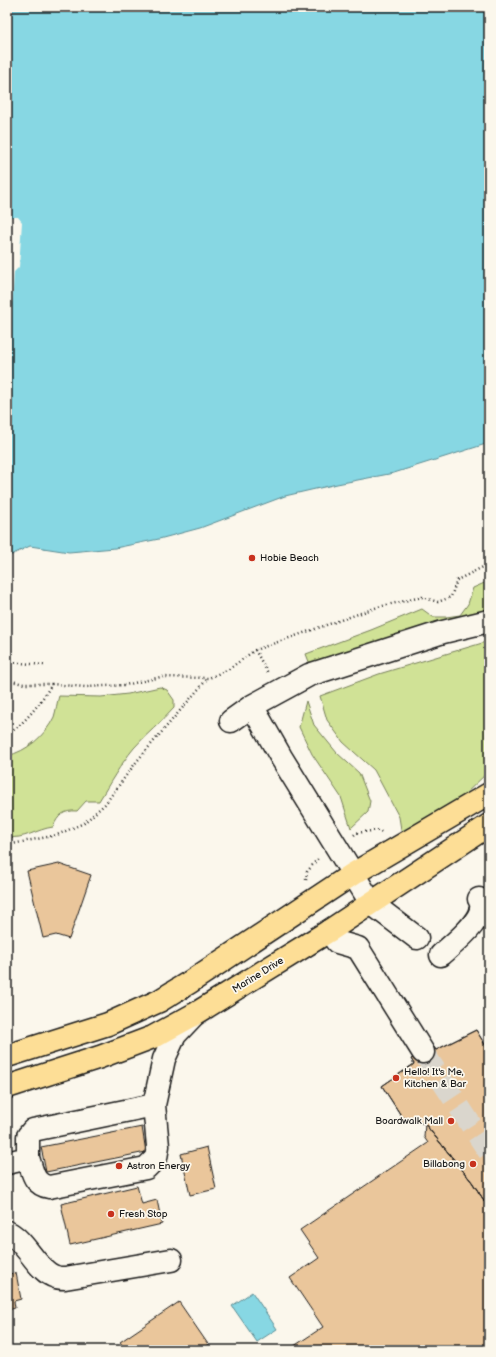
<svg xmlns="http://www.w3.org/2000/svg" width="496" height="1357" font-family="'Balsamiq Sans',sans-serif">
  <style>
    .green { fill: #d0e296; stroke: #767f59 }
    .water { fill: #87d7e3; stroke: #5c8c93 }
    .pier { fill: #fbf7ec }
    .building { fill: #eac69b; stroke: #1c1c1c }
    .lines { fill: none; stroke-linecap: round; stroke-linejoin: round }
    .minor-tunnel { stroke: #dad6cd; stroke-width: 22; stroke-dasharray: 22 11; stroke-linecap: butt }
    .minor-casing { stroke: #1c1c1c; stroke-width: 25 }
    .major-casing { stroke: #1c1c1c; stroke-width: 25 }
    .path { stroke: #1c1c1c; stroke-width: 2.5; stroke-dasharray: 1 3; stroke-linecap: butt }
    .minor { stroke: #fbf7ec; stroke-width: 22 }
    .major { stroke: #fdde96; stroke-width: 22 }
    .poi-dot { fill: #c8321e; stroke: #fbf7ec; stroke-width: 1.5 }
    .labels { text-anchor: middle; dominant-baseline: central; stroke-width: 3.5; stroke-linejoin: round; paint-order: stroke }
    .poi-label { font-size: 10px; fill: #1c1c1c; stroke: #fbf7ec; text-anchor: start }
    .street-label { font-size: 10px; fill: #1c1c1c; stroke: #fbf7ec }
  </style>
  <rect width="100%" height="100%" fill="#fbf7ec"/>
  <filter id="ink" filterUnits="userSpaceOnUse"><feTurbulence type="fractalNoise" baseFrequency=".025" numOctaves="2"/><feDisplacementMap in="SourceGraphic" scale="8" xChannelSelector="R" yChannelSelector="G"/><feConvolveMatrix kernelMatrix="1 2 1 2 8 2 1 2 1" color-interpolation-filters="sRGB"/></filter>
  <g filter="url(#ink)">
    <path class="green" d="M489 581V619L313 672 306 654 371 630 422 609 433 617H446L460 615 468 604 473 588Z
      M489 641V771L461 798 403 842 399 817 374 770 343 742 327 720 320 696 379 674Z
      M160 687 167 690 174 700V708C161 723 146 734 134 748 120 765 110 783 99 801H86L77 811C64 810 58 815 53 827 37 829 24 840 7 837V756C27 751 45 736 54 717 56 711 57 702 59 696L101 697 128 694Z
      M306 701 314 725 337 753 359 773 370 801 368 812 351 828 341 797 312 754 299 727Z"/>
    <path class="water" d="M7 7H489V443L394 473 337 484 285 496 200 528 159 539 115 548 69 552 30 546 7 557Z
      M252 1292 277 1329 257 1342 232 1306Z"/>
    <path class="pier" d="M7 217H18L22 222 19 267 14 272 7 389Z"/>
    <path class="building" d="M59 864 91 875 69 939 56 935 43 938 27 871Z
      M476 1030 489 1051V1208L472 1182 425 1124 402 1117 382 1086 414 1064 411 1059 433 1046 436 1050Z
      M476 1030 489 1051V1208L472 1182 425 1124 402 1117 382 1086 414 1064 411 1059 433 1046 436 1050Z
      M425 1124 472 1182 489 1208V1342L477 1350H288L323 1327 290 1278 319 1258 300 1230 428 1143 424 1137Z
      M142 1127 146 1152 46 1172 41 1147Z
      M207 1147 216 1189 190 1195 181 1154Z
      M137 1186 142 1204 157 1200 162 1224 70 1245 61 1204Z
      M7 1270 8 1274 16 1273 21 1299 14 1301 15 1308 7 1310Z
      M179 1302 212 1350H125L120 1342Z"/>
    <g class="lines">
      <path class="minor-tunnel" d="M423 1052 489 1152"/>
      <g class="minor-casing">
        <path id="minor" d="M252 706 281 757 371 903 417 938
          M231 721 252 706 309 675 443 632 489 621
          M329 931 337 942 358 948 423 1052
          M441 955C453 944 490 916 479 899
          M28 1158V1136L33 1130 154 1105
          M7 1163 28 1158C33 1172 33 1184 49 1187L146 1168 156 1158 158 1146 154 1105 164 1059 175 1035 193 1016
          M7 1232C26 1240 37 1272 56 1277 58 1278 62 1278 65 1278L171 1260"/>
      </g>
      <g class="major-casing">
        <path id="major" d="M7 1056 108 1024 159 1001 190 982 353 874 489 794
          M7 1087 100 1057 153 1037 195 1014 329 931 489 825"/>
      </g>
      <path class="path" d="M255 650 268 673
        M7 662 44 665
        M7 680 24 684H52
        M7 735C27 721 39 705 52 684L85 687 125 685 161 677 209 678 229 669 255 650 378 607 422 597 438 602 451 597 457 580 489 564
        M354 835 356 833 379 830 381 832
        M7 845 57 835 84 823 105 804 137 761 208 678
        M306 880 307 872 319 857"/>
      <use href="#minor" class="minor"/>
      <use href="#major" class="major"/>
    </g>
  </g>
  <g class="poi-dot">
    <circle cx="252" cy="558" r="4"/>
    <circle cx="396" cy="1078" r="4"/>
    <circle cx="451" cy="1121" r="4"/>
    <circle cx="473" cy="1164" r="4"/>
    <circle cx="119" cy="1166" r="4"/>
    <circle cx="111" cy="1214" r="4"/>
  </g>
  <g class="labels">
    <g class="poi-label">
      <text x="260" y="558">Hobie Beach</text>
      <text x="404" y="1072">Hello! It's Me,<tspan x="404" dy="12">Kitchen &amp; Bar</tspan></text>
      <text x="443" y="1121" text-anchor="end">Boardwalk Mall</text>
      <text x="465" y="1164" text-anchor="end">Billabong</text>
      <text x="127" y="1166">Astron Energy</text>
      <text x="119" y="1214">Fresh Stop</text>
    </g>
    <g class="street-label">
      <text transform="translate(258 975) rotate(-32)">Marine Drive</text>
    </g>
  </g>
  <rect width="496" height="1357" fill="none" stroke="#fbf7ec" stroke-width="24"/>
  <rect x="12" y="12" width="472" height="1333" fill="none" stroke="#1c1c1c" stroke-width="1.5" filter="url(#ink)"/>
</svg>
